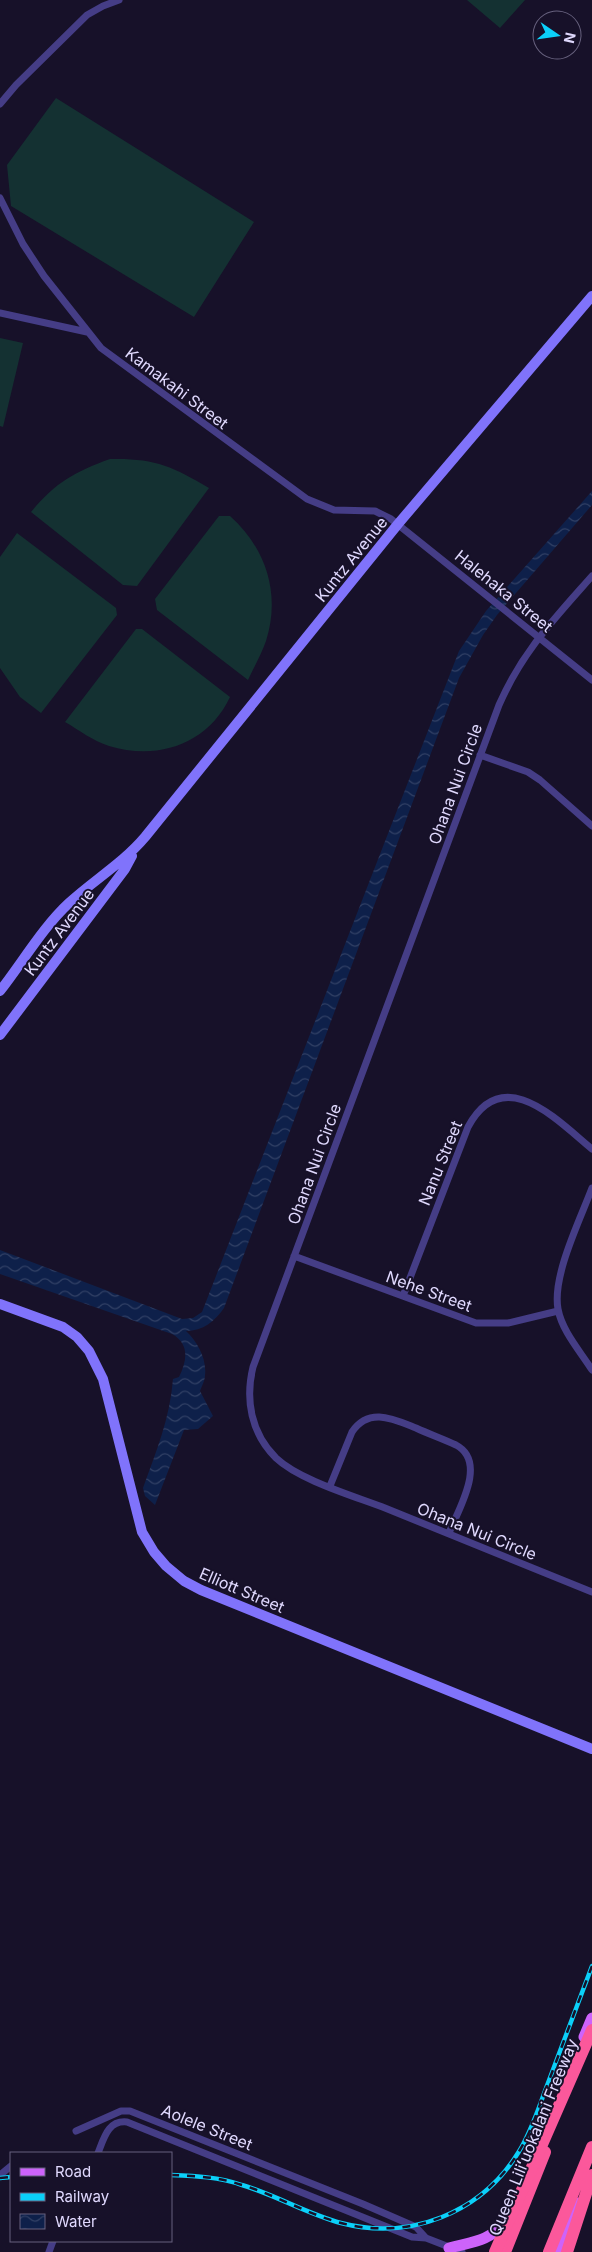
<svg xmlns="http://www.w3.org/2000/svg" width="592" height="2252" font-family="Inter,sans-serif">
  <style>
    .grass { fill: #143132 }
    .water { fill: url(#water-waves) }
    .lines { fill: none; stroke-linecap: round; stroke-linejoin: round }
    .street { stroke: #453d86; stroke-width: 7 }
    .secondary { stroke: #8073fb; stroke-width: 10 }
    .primary { stroke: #cd63fb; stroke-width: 11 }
    .highway { stroke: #fb589b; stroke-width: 12 }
    .rail-casing { stroke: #0bd0f9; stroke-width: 4.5 }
    .rail { stroke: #171129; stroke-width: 2.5; stroke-dasharray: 8; stroke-linecap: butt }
    .highway-bridge { stroke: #fb589b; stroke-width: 12 }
    .labels { text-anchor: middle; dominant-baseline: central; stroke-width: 4; stroke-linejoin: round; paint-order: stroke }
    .street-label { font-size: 16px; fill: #e0d9fe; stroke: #171129 }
  </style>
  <defs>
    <pattern id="water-waves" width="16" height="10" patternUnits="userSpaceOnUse" patternTransform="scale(1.25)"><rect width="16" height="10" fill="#0e204a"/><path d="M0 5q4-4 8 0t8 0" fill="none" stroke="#314065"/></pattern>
  </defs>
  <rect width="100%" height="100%" fill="#171129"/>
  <path class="grass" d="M467 0H525L500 28Z
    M56 98 254 222 194 317 11 206 7 165Z
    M0 338 23 343 3 427 0 426Z
    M110 459C154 458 172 466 209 488L137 586 123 585 31 512C55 483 74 472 110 459Z
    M219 516H230C266 548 281 594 266 641 261 655 254 667 248 680L157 610 155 599Z
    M17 533 116 608 117 615 41 713 20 697 0 668V557Z
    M136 629H142L230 697C208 744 158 761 109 746 93 741 79 730 65 722Z"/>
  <path class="water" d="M592 491V505L497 615 483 635 459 678 224 1308C215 1321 203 1331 186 1331 197 1341 207 1359 205 1375 205 1380 202 1386 200 1391L213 1416 198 1429 184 1430 155 1505 145 1496 143 1488C156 1452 170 1418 173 1379L179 1377C187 1361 190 1344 172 1334L0 1274V1250L182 1319 193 1318 202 1312 459 651 486 611Z"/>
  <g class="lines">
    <path class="street" d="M0 104 16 85 87 15 103 6 119 0
      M0 198 23 244 44 276 101 348 307 499 334 510 375 511 391 519 592 680
      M0 313 87 332
      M592 576C554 619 522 652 499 705L253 1367C245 1400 251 1433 276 1458 299 1480 354 1496 385 1508 454 1536 523 1564 592 1592
      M480 755 528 772 540 780 592 826
      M592 1188C580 1220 552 1276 558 1309 562 1331 580 1351 592 1370
      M294 1256 476 1323H508L558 1311
      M403 1296 468 1127C503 1062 557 1120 592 1149
      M330 1486 352 1432C369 1407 393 1419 416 1428 429 1434 443 1439 456 1445 488 1462 458 1510 449 1533
      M76 2131 121 2111H130L363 2204 416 2227 426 2238
      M98 2153C104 2138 108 2120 127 2122L412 2237 426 2238 462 2252
      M0 2175 11 2166
      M49 2252 53 2241"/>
    <path class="secondary" d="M0 991C22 963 43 927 69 903 94 880 123 863 145 837L398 524 592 296
      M0 1035 125 869 132 856
      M0 1304 63 1327 77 1337 89 1351 103 1379 142 1532 154 1552 166 1566 184 1581 201 1590 592 1749"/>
    <path class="primary" d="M584 2037 592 2018
      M449 2248C476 2241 486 2242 507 2222
      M557 2252 578 2203"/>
    <path class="highway" d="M505 2252 545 2152
      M549 2252 592 2147
      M567 2252 592 2175"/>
    <g class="rail-casing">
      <path id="rail" d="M171 2175C196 2176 219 2177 242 2185 276 2195 307 2214 341 2223 410 2241 481 2213 518 2153 532 2131 539 2106 548 2083 563 2044 577 2005 592 1966
        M0 2178 11 2177"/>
    </g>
    <use href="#rail" class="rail"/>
    <path class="highway-bridge" d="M495 2252 592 2030"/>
  </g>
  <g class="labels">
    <g class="street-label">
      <text transform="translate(177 388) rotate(37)">Kamakahi Street</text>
      <text transform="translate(351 559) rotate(-51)">Kuntz Avenue</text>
      <text transform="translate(504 591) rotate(39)">Halehaka Street</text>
      <text transform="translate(455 784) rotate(-70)">Ohana Nui Circle</text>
      <text transform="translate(59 932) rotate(-53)">Kuntz Avenue</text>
      <text transform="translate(440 1163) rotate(-68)">Nanu Street</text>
      <text transform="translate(314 1164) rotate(-70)">Ohana Nui Circle</text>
      <text transform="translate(429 1291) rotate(20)">Nehe Street</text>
      <text transform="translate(477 1531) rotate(22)">Ohana Nui Circle</text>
      <text transform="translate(242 1590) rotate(23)">Elliott Street</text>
      <text transform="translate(207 2127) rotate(22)">Aolele Street</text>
      <text transform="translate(533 2137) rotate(-68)">Queen Liliʻuokalani Freeway</text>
    </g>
  </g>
  <rect x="10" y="2152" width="162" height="90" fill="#171129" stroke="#67617e"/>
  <rect x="20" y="2168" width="25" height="8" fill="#cd63fb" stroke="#67617e"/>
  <text x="55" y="2177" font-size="15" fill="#e0d9fe">Road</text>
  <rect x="20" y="2193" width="25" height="8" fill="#0bd0f9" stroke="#67617e"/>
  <text x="55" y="2202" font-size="15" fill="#e0d9fe">Railway</text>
  <rect x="20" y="2214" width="25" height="15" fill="url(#water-waves)" stroke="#67617e"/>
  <text x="55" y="2227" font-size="15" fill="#e0d9fe">Water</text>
  <g transform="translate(557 35) rotate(103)"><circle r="24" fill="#171129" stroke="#67617e"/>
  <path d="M0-4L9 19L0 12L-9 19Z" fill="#0bd0f9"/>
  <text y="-8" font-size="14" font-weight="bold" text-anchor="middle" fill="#e0d9fe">N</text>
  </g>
</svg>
